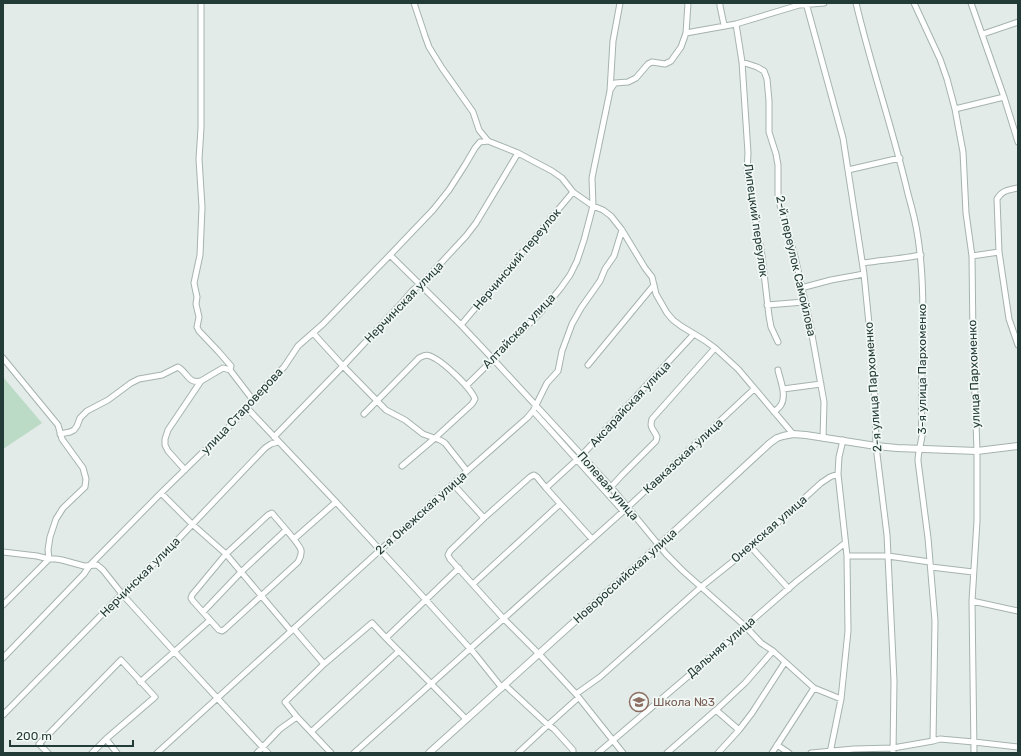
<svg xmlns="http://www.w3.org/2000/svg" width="1021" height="756" font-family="Rubik,sans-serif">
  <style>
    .green { fill: #bcdbc6 }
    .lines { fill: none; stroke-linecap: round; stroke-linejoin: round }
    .minor-casing { stroke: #a5b3af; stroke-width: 7 }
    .tertiary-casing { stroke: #a5b3af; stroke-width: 8 }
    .minor { stroke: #fff; stroke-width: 5 }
    .tertiary { stroke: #fff; stroke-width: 6 }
    .labels { text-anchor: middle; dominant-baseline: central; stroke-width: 3.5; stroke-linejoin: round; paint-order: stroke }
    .street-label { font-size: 12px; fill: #233b36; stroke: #f2f8f5 }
    .education-label { font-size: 12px; fill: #785e54; stroke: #f2f8f5; text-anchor: start }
  </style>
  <rect width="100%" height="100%" fill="#e2ebe8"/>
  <path class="green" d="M3 377 42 423 3 449Z"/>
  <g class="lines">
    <g class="minor-casing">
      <path id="minor" d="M201 3V128L199 159 202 207 200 255 194 283 197 297 196 304 199 317 197 327 199 331 218 351 231 366 230 370
        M414 3 425 36 429 47 442 68 473 112 479 130 488 141 518 153 552 171 562 178 573 192 593 206 603 210 611 216 622 230 645 268 652 277 656 294 667 313 673 320 681 326 704 340 715 348 738 369 793 434
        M720 3V6L724 25
        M806 3 843 138 864 274 874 374 876 446 887 535 894 681 893 753
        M856 3C871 67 893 129 908 194 912 208 916 223 918 238 928 303 919 370 922 436 921 444 918 452 918 461L928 538 935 621 933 741
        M914 3 940 59 947 79 955 109 963 152 966 213 972 256 973 340 977 451V521L972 601 974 753
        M971 3 1004 97 1018 142
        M736 24 742 62 748 153 747 171 762 256 769 316 771 327 778 342
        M686 33 736 24 799 5 824 3
        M983 34 1018 22
        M742 62 757 67 764 71 767 79 769 101V132L776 154 778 165V194L780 205 795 257 810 324 824 402 823 438
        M610 90 615 83 628 82 636 78 648 64 652 62 665 64 671 61 681 47 686 33 688 3
        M955 109 1004 97
        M848 170 900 158
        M1018 188C1009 190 1002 190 997 199L999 252 1009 319 1018 345
        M390 255 461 325 493 359 611 487 666 554 683 571 745 626 761 643 773 651 814 688 841 699
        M972 256 999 252
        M863 263C882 260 901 259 921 255
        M801 288 831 280 864 274
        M767 305 804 302
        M461 325 573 192
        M313 333 343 366 386 410 405 420 423 434 440 440 445 443 467 471
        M3 358 58 425 62 439 83 468 86 479 85 487 63 508 56 519 50 537 48 550 49 559
        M588 365 654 285
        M466 386 539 314 560 289 570 275 577 261 584 240 593 206 592 178 594 168 610 91 613 41 620 3
        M783 389 821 384
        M247 408 336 502 426 600 474 653 502 688
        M533 411 623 511
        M774 412C776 410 779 408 781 405 787 395 780 380 778 370
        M364 414 419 358C423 356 426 354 430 356 442 360 471 388 475 399L472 404 435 438 402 466
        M60 434 70 432 74 430 77 426 80 418 87 411 108 400 131 383 139 379 162 375 178 367C188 373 188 384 201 381
        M274 437 343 366 400 305 412 291 427 278 466 236 476 223 518 153
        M185 470 168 451 165 445V439L168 430 201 381 211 375 223 368 230 370 253 400
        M453 484 484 518
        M611 487 622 475 656 441 657 437C654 429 649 429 652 419L715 348
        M546 488 582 455 694 334
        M161 493 192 524 226 554 291 631
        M272 513C278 521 299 543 301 550 302 555 300 558 298 562L225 629 222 631 219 630 193 601 191 598 192 595 226 554 268 515Z
        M294 539 336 502
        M592 539 546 488 537 477 534 475 530 477 484 518 450 551 448 555 450 559 503 618 539 654 576 694 623 753
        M751 547 789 589
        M3 552 37 556 49 559H56L62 560 84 566 97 565 103 570 122 594 171 648 268 753
        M847 556H888L930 562
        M931 567 973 572
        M473 584 560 504
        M972 601 1018 611
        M3 605 49 559
        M203 612 241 572 286 530
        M294 629 324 664
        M386 638 459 568
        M3 658 84 574 90 565 161 493 241 415 268 383 284 367 298 346 323 324 390 255 433 210 449 190 465 165 475 148 480 142 488 141
        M140 682 210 620
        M505 685 548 725 554 729 573 750V753
        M576 694 600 677 701 587 751 547 821 483 830 477 838 474
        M716 710 739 730
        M3 715 122 594 167 551 265 448 271 444 278 442
        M311 732 399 651
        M106 739 117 753
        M777 745 789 753
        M48 753 39 744 121 660 155 697 106 739 92 753
        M157 753 467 471 527 418 533 411 547 383 558 371 562 351 572 324 581 308 600 281 605 269 614 256 622 230
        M257 753 280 729 297 717
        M331 753 297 717 285 702 324 664 372 623 386 638 466 719
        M354 753 628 507 754 389
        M518 753 548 725 578 698
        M598 753 686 678 796 582 845 543
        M667 753 716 710 745 683 773 651
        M718 753 739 730 752 713 785 662
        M772 753 814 688
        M811 753 854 749 893 748 933 741 940 739 974 742 1018 747
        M830 753 841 699 848 631 847 556 838 474 839 457 843 440"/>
    </g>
    <g class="tertiary-casing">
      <path id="tertiary" d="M429 753 666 539 770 443 777 438 783 436 793 434 806 435 876 446 897 448 977 451 1018 446"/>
    </g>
    <use href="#minor" class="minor"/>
    <use href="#tertiary" class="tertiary"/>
  </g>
  <defs>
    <g id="school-ring" transform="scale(1)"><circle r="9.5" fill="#f2f8f5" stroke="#8d6e63" stroke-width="1.5"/><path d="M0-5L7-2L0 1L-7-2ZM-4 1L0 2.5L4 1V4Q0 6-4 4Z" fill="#8d6e63"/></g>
  </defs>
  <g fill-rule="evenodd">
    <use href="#school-ring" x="639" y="702"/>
  </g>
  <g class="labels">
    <g class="street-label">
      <text transform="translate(756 220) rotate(82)">Липецкий переулок</text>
      <text transform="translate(517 259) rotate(-50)">Нерчинский переулок</text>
      <text transform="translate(796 266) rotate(77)">2-й переулок Самойлова</text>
      <text transform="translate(404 302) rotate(-46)">Нерчинская улица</text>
      <text transform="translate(519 331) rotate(-46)">Алтайская улица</text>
      <text transform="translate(922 369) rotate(-90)">3-я улица Пархоменко</text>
      <text transform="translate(974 374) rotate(-92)">улица Пархоменко</text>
      <text transform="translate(873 387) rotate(-94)">2-я улица Пархоменко</text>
      <text transform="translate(630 404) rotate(-47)">Аксарайская улица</text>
      <text transform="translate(242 411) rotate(-47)">улица Староверова</text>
      <text transform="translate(683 456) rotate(-43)">Кавказская улица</text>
      <text transform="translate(608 486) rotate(49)">Полевая улица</text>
      <text transform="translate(421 513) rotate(-42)">2-я Онежская улица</text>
      <text transform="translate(769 529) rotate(-41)">Онежская улица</text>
      <text transform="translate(625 576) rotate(-42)">Новороссийская улица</text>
      <text transform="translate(140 577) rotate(-45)">Нерчинская улица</text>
      <text transform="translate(721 647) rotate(-41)">Дальняя улица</text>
    </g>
    <g class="education-label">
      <text x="653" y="702">Школа №3</text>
    </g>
  </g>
  <rect width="1021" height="756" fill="none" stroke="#233b36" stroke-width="8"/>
  <path d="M10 740v6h123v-6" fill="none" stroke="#233b36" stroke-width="2"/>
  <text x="16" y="740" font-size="12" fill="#233b36" stroke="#f2f8f5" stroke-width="3" paint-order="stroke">200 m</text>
</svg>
